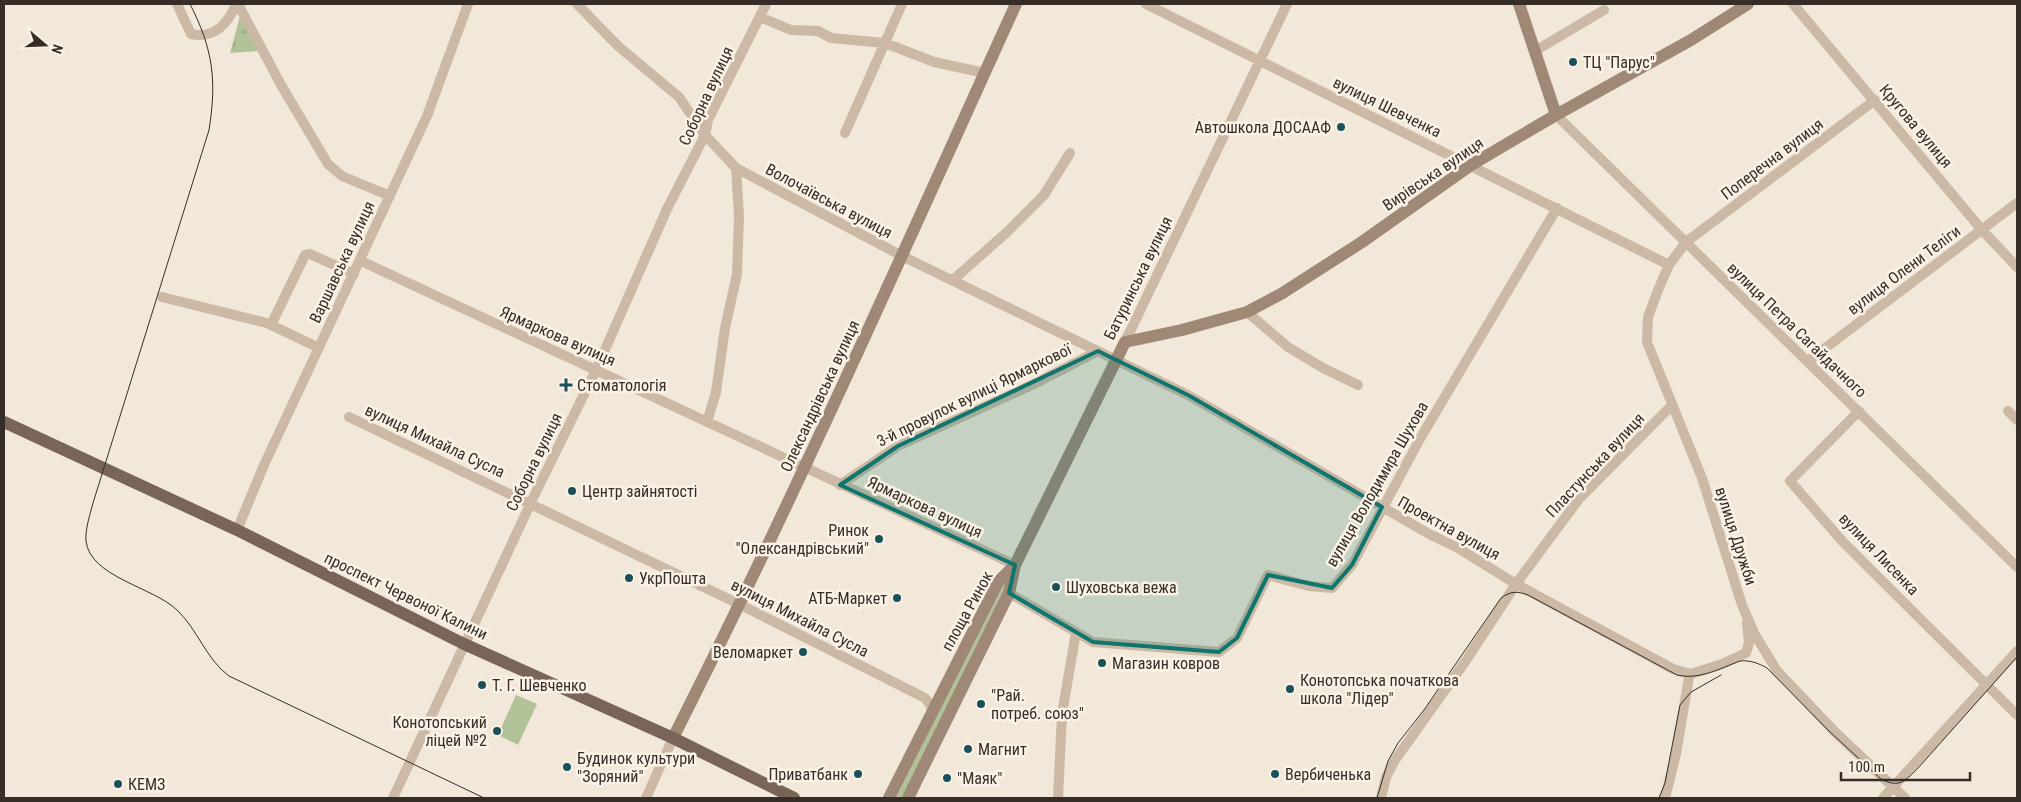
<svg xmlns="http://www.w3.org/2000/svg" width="2021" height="802" font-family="'Roboto Condensed',sans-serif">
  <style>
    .green { fill: #b1c299 }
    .park { fill: url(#park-tufts) }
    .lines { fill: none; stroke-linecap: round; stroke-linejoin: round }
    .street { stroke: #cbb9a5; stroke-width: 10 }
    .secondary { stroke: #9f8876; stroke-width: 12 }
    .primary { stroke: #796557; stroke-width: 12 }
    .tram { stroke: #362d26; stroke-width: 1 }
    .marked { fill: #0f766e; fill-opacity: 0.2; stroke: #0f766e; stroke-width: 4; stroke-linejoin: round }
    .poi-dot { fill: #1a5059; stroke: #faf2e6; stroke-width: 2 }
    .labels { text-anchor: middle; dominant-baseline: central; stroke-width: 5; stroke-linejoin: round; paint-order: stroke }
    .poi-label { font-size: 16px; fill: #362d26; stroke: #faf2e6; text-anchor: start }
    .street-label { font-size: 16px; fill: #362d26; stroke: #faf2e6 }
  </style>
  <defs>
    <pattern id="park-tufts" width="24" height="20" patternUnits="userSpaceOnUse" patternTransform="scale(1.25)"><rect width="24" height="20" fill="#b1c299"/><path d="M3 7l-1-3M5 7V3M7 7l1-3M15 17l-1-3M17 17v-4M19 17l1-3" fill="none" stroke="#919e7d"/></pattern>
  </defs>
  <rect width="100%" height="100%" fill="#f2e8d9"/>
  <path class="green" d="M1003 584H1006L1007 587 902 798H896Z
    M516 695 537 704 518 745 498 735Z"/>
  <path class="park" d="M240 16 259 51 230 53Z"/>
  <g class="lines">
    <path class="street" d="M177 4 191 34C214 39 228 24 236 4
      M238 4 281 85 328 164 342 176 390 196
      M577 4 618 46 679 97 705 135 736 168 902 256 1188 395 1429 534 1458 548 1516 584 1673 669 1691 674
      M1146 4 1669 265
      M1793 4 1982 230 2017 267
      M760 17 791 30 818 31 831 38 885 43 934 62 985 73
      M1535 51 1604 10
      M1875 100 1686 242 1669 265 1658 290 1648 317 1647 342 1702 478 1742 605 1754 633 1777 671 1836 733 1905 798
      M1556 115 2017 567
      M845 133 902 4
      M361 261 1015 565
      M953 280 1006 233 1044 195 1070 153
      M162 297 267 323 319 348
      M1247 312 1288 347 1323 368 1358 385
      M271 325 305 255 310 254 354 274
      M1125 342 1287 4
      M1808 361 2017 203
      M1859 411 1790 481 1843 542 2017 715
      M2008 411 2017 420
      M349 417 739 604 925 698 934 710
      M707 422 716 392 725 328 737 274 739 216 736 168
      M840 485 898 446 1032 385 1098 351
      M237 530 264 465 427 116 468 4
      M1009 593 1093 642 1219 652 1237 638 1268 575 1309 586 1332 588 1352 565 1421 437 1557 208
      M393 798 534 496 596 370 667 209 705 135 708 120 766 4
      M646 798 673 738
      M1058 798 1062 714 1076 632
      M1381 798 1386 777 1395 760 1465 662 1516 584 1579 499 1672 405
      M1665 798 1676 754 1689 677 1691 674 1722 664 1746 653 1749 643 1747 623
      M1883 798 2017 651"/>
    <path class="secondary" d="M1519 4 1556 115
      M673 738C795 497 904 250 1016 4
      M889 798 998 582 1015 565
      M908 798 1009 593 1015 565 1125 342 1182 330 1247 312 1281 294 1362 242 1471 165 1556 115 1691 40 1748 4"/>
    <path class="primary" d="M4 422 237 530 464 644 673 738 794 798"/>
    <path class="tram" d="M190 4C213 49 217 80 209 130L93 503C90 515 85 529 86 541 90 577 153 587 177 610 198 630 206 659 229 676L484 798
      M1377 798 1388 761 1398 743 1424 710 1501 598C1511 591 1517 591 1528 595L1677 675C1699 680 1719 669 1740 661 1750 660 1758 663 1767 668L1829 731 1881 779C1900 789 1906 780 1919 767L2017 657
      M1659 798 1665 783 1680 705 1691 692 1721 675"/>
  </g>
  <path class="marked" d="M1098 351 1188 395 1382 507 1352 565 1332 588 1268 575 1237 638 1219 652 1093 642 1009 593 1015 565 840 485 898 446Z"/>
  <g class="poi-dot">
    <circle cx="1573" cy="62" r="5"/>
    <circle cx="1341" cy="127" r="5"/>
    <path d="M563.5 377.5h5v5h5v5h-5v5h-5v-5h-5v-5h5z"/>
    <circle cx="572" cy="491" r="5"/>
    <circle cx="879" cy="539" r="5"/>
    <circle cx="629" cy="578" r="5"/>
    <circle cx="1056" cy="587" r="5"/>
    <circle cx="897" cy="598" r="5"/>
    <circle cx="803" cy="652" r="5"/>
    <circle cx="1102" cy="663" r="5"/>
    <circle cx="482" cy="685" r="5"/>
    <circle cx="1290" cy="689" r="5"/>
    <circle cx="981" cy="704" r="5"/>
    <circle cx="497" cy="731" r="5"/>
    <circle cx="968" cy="749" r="5"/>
    <circle cx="567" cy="767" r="5"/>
    <circle cx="858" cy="774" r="5"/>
    <circle cx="1275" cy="774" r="5"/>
    <circle cx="947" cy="778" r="5"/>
    <circle cx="118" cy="784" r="5"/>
  </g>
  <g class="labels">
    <g class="poi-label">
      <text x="1583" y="62">ТЦ "Парус"</text>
      <text x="1331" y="127" text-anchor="end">Автошкола ДОСААФ</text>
      <text x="577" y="385">Стоматологія</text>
      <text x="582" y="491">Центр зайнятості</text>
      <text x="869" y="530" text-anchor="end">Ринок<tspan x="869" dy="18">"Олександрівський"</tspan></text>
      <text x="639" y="578">УкрПошта</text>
      <text x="1066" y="587">Шуховська вежа</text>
      <text x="887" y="598" text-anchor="end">АТБ-Маркет</text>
      <text x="793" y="652" text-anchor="end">Веломаркет</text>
      <text x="1112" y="663">Магазин ковров</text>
      <text x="1300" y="680">Конотопська початкова<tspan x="1300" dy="18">школа "Лідер"</tspan></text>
      <text x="492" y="685">Т. Г. Шевченко</text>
      <text x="991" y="695">"Рай.<tspan x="991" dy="18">потреб. союз"</tspan></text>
      <text x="487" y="722" text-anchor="end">Конотопський<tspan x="487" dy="18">ліцей №2</tspan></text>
      <text x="978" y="749">Магнит</text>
      <text x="577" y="758">Будинок культури<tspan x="577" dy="18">"Зоряний"</tspan></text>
      <text x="848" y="774" text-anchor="end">Приватбанк</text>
      <text x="1285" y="774">Вербиченька</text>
      <text x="957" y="778">"Маяк"</text>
      <text x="128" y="784">КЕМЗ</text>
    </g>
    <g class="street-label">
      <text transform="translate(706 96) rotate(-65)">Соборна вулиця</text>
      <text transform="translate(1387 107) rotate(26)">вулиця Шевченка</text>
      <text transform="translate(1916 126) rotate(50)">Кругова вулиця</text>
      <text transform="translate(1772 159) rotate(-37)">Поперечна вулиця</text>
      <text transform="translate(1433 174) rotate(-34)">Вирівська вулиця</text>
      <text transform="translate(829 201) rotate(28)">Волочаївська вулиця</text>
      <text transform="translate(342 262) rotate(-65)">Варшавська вулиця</text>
      <text transform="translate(1904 270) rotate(-37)">вулиця Олени Теліги</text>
      <text transform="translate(1138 278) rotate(-64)">Батуринська вулиця</text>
      <text transform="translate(1797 330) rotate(44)">вулиця Петра Сагайдачного</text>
      <text transform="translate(558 336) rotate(24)">Ярмаркова вулиця</text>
      <text transform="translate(974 395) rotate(-26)">3-й провулок вулиці Ярмаркової</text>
      <text transform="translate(820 396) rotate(-65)">Олександрівська вулиця</text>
      <text transform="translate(435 441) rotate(25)">вулиця Михайла Сусла</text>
      <text transform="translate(534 462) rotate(-64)">Соборна вулиця</text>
      <text transform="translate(1595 465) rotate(-47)">Пластунська вулиця</text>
      <text transform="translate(1377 484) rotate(-60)">вулиця Володимира Шухова</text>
      <text transform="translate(925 507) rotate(25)">Ярмаркова вулиця</text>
      <text transform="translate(1449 528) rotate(29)">Проектна вулиця</text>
      <text transform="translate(1736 536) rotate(72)">вулиця Дружби</text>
      <text transform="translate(1879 554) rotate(46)">вулиця Лисенка</text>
      <text transform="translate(406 596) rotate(26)">проспект Червоної Калини</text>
      <text transform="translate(967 611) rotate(-61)">площа Ринок</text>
      <text transform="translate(800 618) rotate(27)">вулиця Михайла Сусла</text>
    </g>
  </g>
  <rect width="2021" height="802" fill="none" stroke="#362d26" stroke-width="10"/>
  <g transform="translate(45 45) rotate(109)" stroke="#faf2e6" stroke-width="4" paint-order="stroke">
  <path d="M0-4L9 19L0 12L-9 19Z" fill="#362d26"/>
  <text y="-8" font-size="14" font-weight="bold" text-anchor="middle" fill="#362d26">N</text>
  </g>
  <path d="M1841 772v8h129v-8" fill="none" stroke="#362d26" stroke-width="2.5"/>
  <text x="1848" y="772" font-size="15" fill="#362d26" stroke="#faf2e6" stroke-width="4" paint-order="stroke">100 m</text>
</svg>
